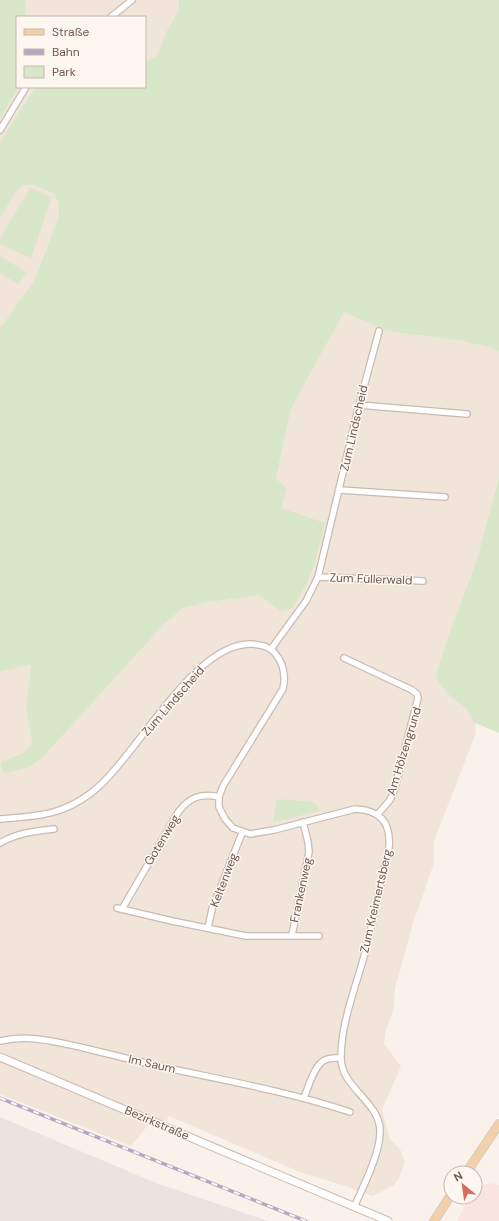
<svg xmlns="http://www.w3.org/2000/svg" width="499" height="1221" font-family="'DM Sans',sans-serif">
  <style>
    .residential { fill: #f1e4d9 }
    .commercial { fill: #f9e4df }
    .industrial { fill: #eae3df }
    .green { fill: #d8e7c9 }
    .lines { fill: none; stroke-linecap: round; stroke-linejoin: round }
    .minor-casing { stroke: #ccbab0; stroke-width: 8 }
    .tertiary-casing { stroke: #ccbab0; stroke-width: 9 }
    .primary-casing { stroke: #d5cdca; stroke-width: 10 }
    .minor { stroke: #fff; stroke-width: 5.5 }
    .tertiary { stroke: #fff; stroke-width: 7 }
    .primary { stroke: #f2d0a9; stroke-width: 8 }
    .rail-casing { stroke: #b4a8c4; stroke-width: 3.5 }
    .rail { stroke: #fdf7f0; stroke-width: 2; stroke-dasharray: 6; stroke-linecap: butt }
    .labels { text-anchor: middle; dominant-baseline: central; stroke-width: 3; stroke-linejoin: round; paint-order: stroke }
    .street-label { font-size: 12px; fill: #73594f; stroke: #fdf7f0 }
  </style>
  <rect width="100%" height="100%" fill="#faf2ea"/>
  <path class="residential" d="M26 0H179V10L167 30 157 56 145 62V17H27L25 13Z
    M19 87H35L0 142V119Z
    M23 185H34L53 193 59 203V216L34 281 0 328V218L16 192Z
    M344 312 386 331 463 341 491 348 499 352V477L477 559 452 626 439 683 449 695 467 710 475 723 476 733 434 841V863L413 923 395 988 394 1007 385 1034 384 1044 401 1066 382 1110 390 1139 400 1149 405 1162 399 1178 393 1186 372 1196 342 1185 300 1172 169 1116 161 1130 148 1125 131 1146 0 1094V672L31 663 26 708 32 743 25 752 1 762 5 773 162 626 183 608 205 603 257 595 268 601 293 608 306 585 269 541 287 489 276 480 291 409Z"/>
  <path class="commercial" d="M490 1183 499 1185V1221H457L469 1197H475V1188Z"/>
  <path class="industrial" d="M0 1117 156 1183 268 1221H0Z"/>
  <path class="green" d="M0 0H26L25 13 27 17H17V87H19L0 119Z
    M179 0H499V352L491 348 463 341 386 331 344 312 291 409 276 479 287 489 281 508 325 523 314 566 306 585 293 608 281 612 268 601 257 595 205 603 183 608 162 626 41 759 27 768 5 773 2 772 1 762 25 752 32 743 26 708 31 664 0 672V328L34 281 59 216V203L53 193 34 185H24L16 192 0 218V142L35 87H145V62L157 56 167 30 179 10Z
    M30 188 52 197 31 258 0 244V238Z
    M0 256 26 272 18 284 0 273Z
    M499 477V733L475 723 467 710 449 695 439 683 436 675 452 626 477 559Z
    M277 799 311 802 317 805 320 811 273 822Z"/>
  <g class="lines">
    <g class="minor-casing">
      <path id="minor" d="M111 17 132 0
        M0 130 26 87
        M359 405 467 414
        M340 490 445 497
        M318 577 423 581
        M271 649 306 601 318 577 359 405 379 331
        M344 658 412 690 417 694 418 698 394 791 390 800 378 814
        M0 819C36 816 61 816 91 793 137 758 192 642 252 644 261 645 268 646 274 652 284 663 286 675 283 689L223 786 219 797V807L225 819 233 828 250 834 274 830 355 809C379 810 391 821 389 847 381 882 374 918 365 953 356 986 341 1023 341 1057 340 1087 379 1101 380 1130 381 1152 363 1187 354 1207
        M0 843C17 833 35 831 54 829
        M117 908 172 921 246 936H319
        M122 909 179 811C190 797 201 793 219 797
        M208 928 212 909 242 833
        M292 935 309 852 308 842 303 822
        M0 1041C29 1034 56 1042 84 1048 108 1054 133 1060 158 1066 222 1080 287 1091 350 1112
        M304 1098C308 1088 314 1065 325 1060 330 1057 335 1058 340 1058"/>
    </g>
    <g class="tertiary-casing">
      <path id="tertiary" d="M0 1057 388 1221"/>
    </g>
    <g class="primary-casing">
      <path id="primary" d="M466 1173 499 1124
        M434 1221 451 1195"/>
    </g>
    <use href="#minor" class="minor"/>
    <use href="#tertiary" class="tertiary"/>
    <use href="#primary" class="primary"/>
    <g class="rail-casing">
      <path id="rail" d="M0 1098 306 1221"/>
    </g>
    <use href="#rail" class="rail"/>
  </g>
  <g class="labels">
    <g class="street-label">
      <text transform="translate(354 428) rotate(-77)">Zum Lindscheid</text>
      <text transform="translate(371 579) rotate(2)">Zum Füllerwald</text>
      <text transform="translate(173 701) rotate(-49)">Zum Lindscheid</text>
      <text transform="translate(404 751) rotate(-73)">Am Hölzengrund</text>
      <text transform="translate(162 840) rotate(-59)">Gotenweg</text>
      <text transform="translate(224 880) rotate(-69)">Keltenweg</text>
      <text transform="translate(301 890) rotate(-78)">Frankenweg</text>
      <text transform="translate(376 901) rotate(-77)">Zum Kreimertsberg</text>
      <text transform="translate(152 1064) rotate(13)">Im Saum</text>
      <text transform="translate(157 1123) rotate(23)">Bezirkstraße</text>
    </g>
  </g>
  <rect x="16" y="16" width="130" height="72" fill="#fdf7f0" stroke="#c6b8b0"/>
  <rect x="24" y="29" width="20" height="6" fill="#f2d0a9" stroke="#c6b8b0"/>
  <text x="52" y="36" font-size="12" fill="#73594f">Straße</text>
  <rect x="24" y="49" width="20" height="6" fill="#b4a8c4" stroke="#c6b8b0"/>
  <text x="52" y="56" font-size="12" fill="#73594f">Bahn</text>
  <rect x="24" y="66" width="20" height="12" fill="#d8e7c9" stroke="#c6b8b0"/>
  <text x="52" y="76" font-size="12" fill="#73594f">Park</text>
  <g transform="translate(463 1185) rotate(331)"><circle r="19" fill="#fdf7f0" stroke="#c6b8b0"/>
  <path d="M0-3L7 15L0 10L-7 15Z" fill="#d76c5c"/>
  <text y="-6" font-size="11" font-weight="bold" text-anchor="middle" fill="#73594f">N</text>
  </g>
</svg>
